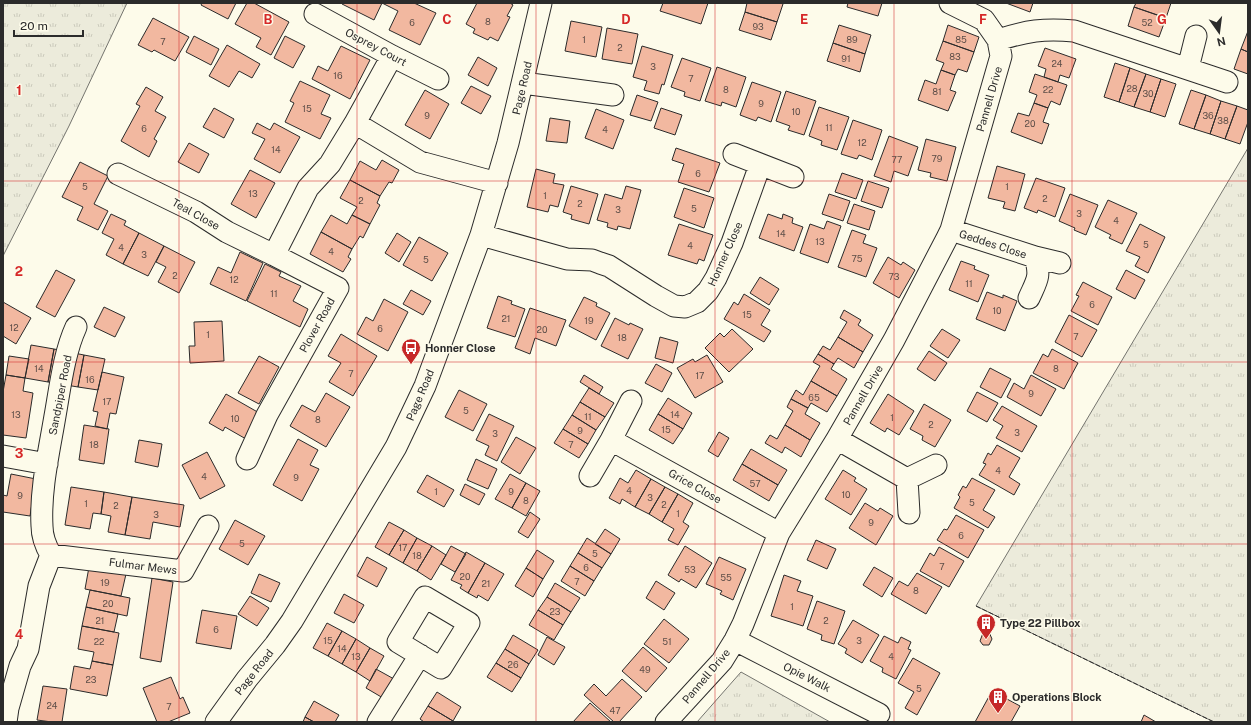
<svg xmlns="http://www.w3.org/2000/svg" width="1251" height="725" font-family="'Public Sans',sans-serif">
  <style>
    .grass { fill: url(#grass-tufts); stroke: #74746e }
    .building { fill: #f2b8a0; stroke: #2b2b2b }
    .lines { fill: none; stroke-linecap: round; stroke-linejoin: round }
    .minor-casing { stroke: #2b2b2b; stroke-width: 23 }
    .minor { stroke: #fdfbea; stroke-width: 21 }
    .fence { stroke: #2b2b2b; stroke-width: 1; stroke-dasharray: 5 2; stroke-linecap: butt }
    .grid { fill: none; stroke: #d62828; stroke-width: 1; stroke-opacity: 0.55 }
    .labels { text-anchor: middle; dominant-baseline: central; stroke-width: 3; stroke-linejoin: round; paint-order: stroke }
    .number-label { font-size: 9px; fill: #5d4e48 }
    .street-label { font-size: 11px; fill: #2b2b2b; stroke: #fdfbea }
    .poi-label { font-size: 11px; font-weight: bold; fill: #2b2b2b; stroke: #fdfbea; text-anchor: start }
    .grid-label { font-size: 13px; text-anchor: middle; font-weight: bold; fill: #d62828; stroke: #fdfbea; stroke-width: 3; stroke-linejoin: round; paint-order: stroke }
  </style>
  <defs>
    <pattern id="grass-tufts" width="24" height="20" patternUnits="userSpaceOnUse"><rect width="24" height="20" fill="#ecebdb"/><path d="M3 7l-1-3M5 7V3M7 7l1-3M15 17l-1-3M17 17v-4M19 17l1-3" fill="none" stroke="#cbcabc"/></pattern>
  </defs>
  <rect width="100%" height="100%" fill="#fdfbea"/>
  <path class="grass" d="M3 3H127L69 126 3 256Z
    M1248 148V722H1214L976 606Z
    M741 672 830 722H697Z"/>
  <path class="building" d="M202 3H236L228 19 201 5Z
    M247 3H254L289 22 271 55 256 47 261 38 235 24Z
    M343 3H382L374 20 342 4Z
    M382 3H414L436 13 420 45 389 30 398 11Z
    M477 3H510L513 5 507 16 510 17 498 41 490 37 488 40 473 33 475 29 466 24Z
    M663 3H708L701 24 660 11Z
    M747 3H781L783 4 777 22 745 12Z
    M848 3H882L878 16 847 7Z
    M1006 3H1033L1030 12Z
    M1136 3H1171L1166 18 1134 7Z
    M1134 7 1166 18 1159 37 1128 26Z
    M745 12 777 22 771 40 739 30Z
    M153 18 189 37 175 61 154 50 152 52 138 45Z
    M571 21 602 27 596 57 565 51Z
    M839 25 871 35 865 54 833 43Z
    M948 25 979 37 974 52 943 41Z
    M607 28 638 34 632 64 602 59Z
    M1248 31V52L1241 49Z
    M194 36 219 49 211 65 186 52Z
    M285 36 305 46 293 68 274 58Z
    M943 41 974 52 967 72 958 69 955 75 941 70 944 63 936 60Z
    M833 43 865 54 860 72 827 61Z
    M227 45 260 64 252 78 239 71 229 87 209 76Z
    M341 46 370 60 350 99 312 79 318 66 328 71Z
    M642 46 673 55 664 85 662 84 659 94 644 90 647 81 633 77Z
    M1045 48 1076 59 1069 78 1060 75 1058 82 1044 77 1046 69 1038 66Z
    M1241 49 1248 52V74L1234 69Z
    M478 57 497 68 488 86 468 75Z
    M682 58 711 68 700 101 684 96 685 92 671 87Z
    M1115 63 1130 68 1119 102 1104 97Z
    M717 67 746 77 736 107 722 102 721 106 705 101Z
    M1130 68 1146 74 1134 107 1119 102Z
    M941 70 955 75 950 90 956 92 948 111 918 100 925 80 936 84Z
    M1035 74 1067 85 1060 105 1051 101 1048 108 1034 103 1037 95 1029 92Z
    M1146 74 1161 79 1150 112 1134 107Z
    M1161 79 1176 84 1165 117 1150 112Z
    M300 81 330 95 321 114 331 118 320 139 285 122 294 103 290 101Z
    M752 82 781 92 771 122 758 117 756 121 740 115Z
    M471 86 491 96 481 114 461 103Z
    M146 87 163 97 155 111 166 117 154 139 157 141 149 157 121 141 140 106 136 104Z
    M425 90 449 104 430 139 405 125Z
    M1191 90 1206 95 1194 129 1179 124Z
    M786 91 816 101 804 135 788 130 790 126 776 121Z
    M637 95 658 102 651 121 630 115Z
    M1206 95 1221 101 1210 134 1194 129Z
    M1221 101 1237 106 1225 139 1210 134Z
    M1034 103 1048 108 1043 122 1049 124 1042 144 1011 132 1018 113 1029 116Z
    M1237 106 1248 110V122L1240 144 1225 139Z
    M819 107 849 117 837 150 821 145 822 141 809 136Z
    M214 108 234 119 224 138 203 127Z
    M661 108 682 115 675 135 654 128Z
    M596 109 624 120 613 149 585 138Z
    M550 118 570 121 567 143 546 141Z
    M853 120 882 130 872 160 859 155 857 159 841 154Z
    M257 123 270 130 274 123 300 137 280 173 254 159 265 139 252 133Z
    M889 136 918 147 908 176 894 171 891 182 874 176Z
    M926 139 956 147 947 181 930 177 931 173 918 170Z
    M189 143 209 154 199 173 178 162Z
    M676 148 720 163 709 192 678 182 684 164 672 160Z
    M382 160 399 170 392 183 389 182 380 196 350 180 360 161 376 170Z
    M80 162 108 176 94 204 108 211 98 230 77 220 83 207 62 197Z
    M997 166 1025 174 1015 211 1003 208 1005 202 988 198Z
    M536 169 555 174 553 183 564 185 558 207 550 205 548 212 527 207Z
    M250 170 275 183 256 218 231 204Z
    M842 173 863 180 856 199 835 192Z
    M1036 178 1065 188 1055 217 1038 210 1037 213 1024 208Z
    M350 180 380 196 377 203 380 205 370 224 352 215 357 207 340 198Z
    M868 181 889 188 882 208 861 201Z
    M571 186 598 194 589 224 571 219 572 215 563 212Z
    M626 186 641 190 630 229 618 226 617 230 607 227 608 223 597 220 605 194 622 199Z
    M684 188 714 198 704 228 674 217Z
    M829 194 850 201 843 221 822 214Z
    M1070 194 1098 205 1086 235 1074 230 1075 228 1059 221Z
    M1108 200 1137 213 1122 244 1109 238 1111 235 1095 227Z
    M854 204 875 211 869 230 847 223Z
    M111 214 126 221 124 225 139 233 123 264 106 255 114 239 102 233Z
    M768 214 782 219 783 214 793 218 792 223 803 227 794 251 759 238Z
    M331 215 347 224 352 215 370 224 363 238 360 236 352 249 321 232Z
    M827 221 841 226 828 263 800 253 810 224 824 229Z
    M679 224 713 235 704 261 699 259 697 264 668 255Z
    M1140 224 1165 237 1148 273 1135 266 1140 257 1126 251Z
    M852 230 866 235 863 243 877 248 866 277 838 267Z
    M321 232 352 249 348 257 351 259 343 272 310 254Z
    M139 233 164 246 148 276 123 264Z
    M397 233 411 242 399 262 385 253Z
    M419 237 448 253 432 281 403 265Z
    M164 246 195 262 179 293 158 282 166 267 156 262Z
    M240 252 263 263 246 301 210 284 218 267 231 273Z
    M888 257 901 265 903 262 915 270 899 298 873 283Z
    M961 261 975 266 974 269 989 275 978 302 949 290Z
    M265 264 281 272 279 276 301 286 293 301 308 309 300 327 247 301Z
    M56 270 75 280 55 317 36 307Z
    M1126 270 1145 280 1135 299 1116 289Z
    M760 277 779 289 769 305 750 293Z
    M1083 282 1112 297 1098 325 1071 311 1079 296 1076 295Z
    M411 290 431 301 423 315 403 304Z
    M987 292 1003 298V295L1017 301 1005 331 976 319Z
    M744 294 770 310 761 325 771 331 764 342 724 319 734 302 738 305Z
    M498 296 512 301 511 304 525 309 515 337 487 328Z
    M584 297 597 303 596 306 610 313 596 340 569 326Z
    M384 299 408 312 388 351 357 334 366 317 373 321Z
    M3 302 31 318 16 344 3 336Z
    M104 307 125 317 115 337 94 327Z
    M530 308 566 320 556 346 535 338 530 354 515 348Z
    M844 310 861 320 858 325 873 335 863 352 838 337 847 322 840 318Z
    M1069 315 1097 330 1082 357 1055 342Z
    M615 318 629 325 630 323 643 329 628 359 601 346Z
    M222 321 224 361 190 363 189 346H195L194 322Z
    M732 329 753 349 729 372 705 348 720 333 724 337Z
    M942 329 960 340 948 358 930 346Z
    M341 334 377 356 353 396 329 382 341 363 328 356Z
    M660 337 678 342 673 363 655 358Z
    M838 337 863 352 854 368 838 358 834 364 818 354 823 346 830 350Z
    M31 345 54 349 48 382 25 378Z
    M54 349 84 355 78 387 48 382Z
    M1052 349 1078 363 1064 389 1033 373 1043 354 1048 357Z
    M929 351 947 363 935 381 917 369Z
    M818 354 834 364 831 369 847 379 837 396 811 381 820 366 813 362Z
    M84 355 105 359 98 390 78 387Z
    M707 355 723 382 695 398 677 368 693 359 695 362Z
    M9 356 29 359 25 378 6 375Z
    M259 356 279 367 259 404 238 393Z
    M656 364 672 373 662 392 645 383Z
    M990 368 1011 379 1001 398 980 387Z
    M102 372 124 377 116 414 110 413 107 429 95 426 98 412 93 411Z
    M6 375 25 378 23 391 33 393 26 438 3 435V392Z
    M584 375 603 387 599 394 580 382Z
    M1031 375 1056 389 1041 416 1007 397 1014 383 1024 389Z
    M811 381 837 396 827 412 811 403 808 408 791 399 796 390 803 395Z
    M589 388 614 403 605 417 580 402Z
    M459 390 487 404 473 431 445 417Z
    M977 392 998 403 987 422 967 411Z
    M326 393 350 407 326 447 290 426 302 405 315 412Z
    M226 394 261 414 246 439 225 427 223 431 209 423Z
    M888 394 914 411 899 435 887 428 885 432 870 423Z
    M668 398 692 413 683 429 658 414Z
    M791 399 808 408 805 414 820 423 810 440 785 425 793 411 787 407Z
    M580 402 605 417 596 430 572 415Z
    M924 404 951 420 935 447 922 440 923 436 910 429Z
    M1002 406 1037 426 1022 452 996 438 1003 426 993 420Z
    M489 414 514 426 497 461 485 455 489 446 476 440Z
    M658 414 683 429 673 444 649 430Z
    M572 415 596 430 588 444 563 429Z
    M84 425 109 429 104 464 79 460Z
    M785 425 810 440 801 457 785 447 782 453 765 443 770 435 777 439Z
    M563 429 588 444 579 458 554 443Z
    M719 432 729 438 718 457 708 451Z
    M516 437 536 448 520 474 501 462Z
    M298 439 318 450 310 465 319 469 302 501 273 485Z
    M139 440 162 444 158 467 135 462Z
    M997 445 1020 458 1009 477 1020 484 1014 495 979 475 986 464 983 463 988 453 991 455Z
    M751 449 787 470 778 485 742 464Z
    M207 452 225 486 200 499 182 465Z
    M476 459 497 469 488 489 467 480Z
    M742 464 778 485 769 501 733 480Z
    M636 470 651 479 635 507 622 499 620 504 609 498 620 478 628 483Z
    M843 470 856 478 854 481 867 489 851 515 825 499Z
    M11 474 36 479 30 516 3 512V495L7 496Z
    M510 474 526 483 512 508 495 499Z
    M427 475 454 490 444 507 417 492Z
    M972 478 995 490 983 510 995 517 988 528 954 508 960 497 958 495 963 486 966 488Z
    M651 479 665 487 649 514 635 507Z
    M526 483 540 491 526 516 512 508Z
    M465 484 485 494 479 505 460 495Z
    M71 487 104 492 101 514 93 513 90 529 65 525Z
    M665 487 678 494 662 522 649 514Z
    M104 492 132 497 125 535 108 532 111 516 101 514Z
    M678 494 693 503 683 522 689 526 678 545 668 540 674 529 662 522Z
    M132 497 184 505 180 527 153 522 150 539 125 535Z
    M865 503 878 511 880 508 893 516 876 545 849 528Z
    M530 512 540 519 528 538 518 532Z
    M956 515 984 530 968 558 937 540 944 529 947 530Z
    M235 520 265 536 248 565 219 549Z
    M389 522 404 530 389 555 375 547Z
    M605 529 620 539 611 554 595 544Z
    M404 530 417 538 403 563 389 555Z
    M417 538 432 546 417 571 403 563Z
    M587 538 611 554 602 568 578 553Z
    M816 540 836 549 827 569 807 560Z
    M432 546 446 555 431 580 417 571Z
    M451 546 466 554 455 572 441 564Z
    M685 546 712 563 696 588 681 579 679 582 668 575Z
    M939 547 964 561 949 587 920 571 930 553 934 556Z
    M537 550 554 561 543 579 526 568Z
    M466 552 485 563 468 593 460 588 462 585 451 580Z
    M578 553 602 568 594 581 570 566Z
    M367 557 387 568 377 587 357 576Z
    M719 557 746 569 733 600 720 594 722 591 706 584Z
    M485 563 504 574 488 601 478 595 477 598 468 593Z
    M570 566 594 581 585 596 561 581Z
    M89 567 126 574 121 596 85 589Z
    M874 567 893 578 882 597 863 585Z
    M526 568 543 579 533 597 515 586Z
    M917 573 942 587 926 614 891 594 899 581 908 586Z
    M259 574 280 583 271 602 251 593Z
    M784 575 801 581 797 591 813 596 803 626 771 616Z
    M152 578 173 582 161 662 140 658Z
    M656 581 675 593 664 610 646 598Z
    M555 583 580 598 571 612 547 597Z
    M90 590 130 598 127 616 86 607Z
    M344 594 364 605 354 623 334 613Z
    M250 596 269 608 257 626 238 614Z
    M547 597 571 612 563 625 538 610Z
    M817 601 845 611 834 644 821 640 822 635 807 629Z
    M86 607 118 614 114 632 82 626Z
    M202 610 237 616 231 649 196 643Z
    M538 610 563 625 554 640 529 625Z
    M664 619 689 639 669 663 644 644Z
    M853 620 879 635 862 663 845 653 847 649 838 644Z
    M327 623 342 631 328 656 313 648Z
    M82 626 119 633 113 665 92 661 94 652 78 649Z
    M342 631 356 639 342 664 328 656Z
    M989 632 992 639 989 645H983L980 641 983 633Z
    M513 635 538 650 529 664 505 649Z
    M884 636 898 643 901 637 911 642 908 649 911 650 896 679 882 672 883 668 870 661Z
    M547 637 565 647 554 665 538 655Z
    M356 639 370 648 356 672 342 664Z
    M643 647 667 668 646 692 622 671Z
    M370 648 384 656 370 681 356 672Z
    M505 649 529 664 521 678 496 663Z
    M913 658 940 673 917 715 905 708 914 692 898 683Z
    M92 661 113 665 107 696 70 689 74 666 90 669Z
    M496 663 521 678 512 692 487 677Z
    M376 669 394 679 383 698 366 688Z
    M171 677 180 699 183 697 190 713 168 722H157L143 688Z
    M622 679 642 697 619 722H614L584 695 594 684 606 696Z
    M43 686 67 689 62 722H52L37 720Z
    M992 691 1020 706 1011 722H975Z
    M437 692 461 707 453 721 428 706Z
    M314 701 339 715 335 722H314L305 717Z
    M590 703 611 722H573Z
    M428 706 453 721 452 722H424L420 719Z
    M1144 715 1156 722H1141Z
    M305 717 314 722H303Z"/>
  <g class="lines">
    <g class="minor-casing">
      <path id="minor" d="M315 14 392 56 438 79
        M998 40C1026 31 1044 28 1074 31L1227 82
        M1188 68 1196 36
        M523 83 613 95
        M355 123 420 162 497 183
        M734 154 793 177
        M118 174 196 212 227 232 274 255
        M951 230 1035 257 1060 263
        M481 235 567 259 592 260 600 263 609 266 656 296 674 306 685 307 697 302 708 291 716 278 732 243 760 165
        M1029 298C1037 280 1041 277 1035 257
        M837 439 907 479
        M611 440 779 533
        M3 456 47 464
        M247 459 267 415 338 288 274 255 308 188 330 164 355 123 392 56
        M590 476 611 440 631 401
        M909 513 907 479 936 465
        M51 555 183 571 208 526
        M425 597 469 623 441 668 398 642Z
        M735 640 879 714
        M6 722 8 708 20 666 28 649 39 586 51 555C45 545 42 537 42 526 40 490 49 452 55 416 60 388 64 353 76 327
        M216 722 247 679 275 645 292 621 396 447 425 386 481 235 508 143 541 3
        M378 722 420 655
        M666 722 722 661 735 640 743 624 779 533 837 439 894 340 947 238 951 230 1001 56 998 40 984 20 950 3"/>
    </g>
    <use href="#minor" class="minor"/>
    <path class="fence" d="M976 606 1214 722"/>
  </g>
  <path class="grid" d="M179 3V722M357 3V722M536 3V722M715 3V722M894 3V722M1072 3V722M3 181H1248M3 362H1248M3 544H1248"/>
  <defs>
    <g id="bus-pin" transform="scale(1)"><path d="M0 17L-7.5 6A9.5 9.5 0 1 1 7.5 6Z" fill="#c62828" stroke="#fdfbea"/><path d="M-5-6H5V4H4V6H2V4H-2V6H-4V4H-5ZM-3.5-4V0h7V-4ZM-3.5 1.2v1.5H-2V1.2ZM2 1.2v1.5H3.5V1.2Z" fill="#fff"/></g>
    <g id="building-pin" transform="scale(1)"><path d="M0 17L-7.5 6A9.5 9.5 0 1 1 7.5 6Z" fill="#c62828" stroke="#fdfbea"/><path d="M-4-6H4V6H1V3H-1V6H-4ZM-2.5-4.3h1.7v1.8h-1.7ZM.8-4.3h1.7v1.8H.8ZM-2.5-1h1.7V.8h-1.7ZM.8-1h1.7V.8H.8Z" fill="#fff"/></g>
  </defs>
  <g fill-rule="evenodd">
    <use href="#bus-pin" x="411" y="348"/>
    <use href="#building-pin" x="986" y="623"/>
    <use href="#building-pin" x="998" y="697"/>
  </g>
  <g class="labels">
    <g class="number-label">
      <text x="488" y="21">8</text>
      <text x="412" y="22">6</text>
      <text x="1147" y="22">52</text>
      <text x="758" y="26">93</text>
      <text x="584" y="39">1</text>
      <text x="852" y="39">89</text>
      <text x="961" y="39">85</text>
      <text x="163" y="41">7</text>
      <text x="620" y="47">2</text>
      <text x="955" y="56">83</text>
      <text x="846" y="58">91</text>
      <text x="1057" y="63">24</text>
      <text x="653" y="66">3</text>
      <text x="338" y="75">16</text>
      <text x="691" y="78">7</text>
      <text x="1132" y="88">28</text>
      <text x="726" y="89">8</text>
      <text x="1048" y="89">22</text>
      <text x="937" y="91">81</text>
      <text x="1148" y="93">30</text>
      <text x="761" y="103">9</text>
      <text x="307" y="108">15</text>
      <text x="796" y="111">10</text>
      <text x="427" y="115">9</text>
      <text x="1208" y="115">36</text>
      <text x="1223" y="120">38</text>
      <text x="1030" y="123">20</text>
      <text x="829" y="127">11</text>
      <text x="144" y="128">6</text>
      <text x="605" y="129">4</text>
      <text x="862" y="142">12</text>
      <text x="276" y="149">14</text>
      <text x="937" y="158">79</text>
      <text x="897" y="159">77</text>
      <text x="698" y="173">6</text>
      <text x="85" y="186">5</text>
      <text x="1007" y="186">1</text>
      <text x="253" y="193">13</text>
      <text x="545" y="195">1</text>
      <text x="1045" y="198">2</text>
      <text x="361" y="200">2</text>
      <text x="580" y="203">2</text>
      <text x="694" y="208">5</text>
      <text x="618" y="209">3</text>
      <text x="1079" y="213">3</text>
      <text x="1116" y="220">4</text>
      <text x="781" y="233">14</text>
      <text x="820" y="241">13</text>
      <text x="1146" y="244">5</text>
      <text x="690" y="245">4</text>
      <text x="121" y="247">4</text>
      <text x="331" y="251">4</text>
      <text x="144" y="254">3</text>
      <text x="857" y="258">75</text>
      <text x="426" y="259">5</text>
      <text x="175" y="275">2</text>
      <text x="894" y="276">73</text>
      <text x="234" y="279">12</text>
      <text x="969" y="283">11</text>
      <text x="274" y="293">11</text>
      <text x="1092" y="304">6</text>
      <text x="997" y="310">10</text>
      <text x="747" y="314">15</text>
      <text x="506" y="318">21</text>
      <text x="589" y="320">19</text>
      <text x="14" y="327">12</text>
      <text x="380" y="328">6</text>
      <text x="542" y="329">20</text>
      <text x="208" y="334">1</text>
      <text x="1076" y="336">7</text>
      <text x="622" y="337">18</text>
      <text x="39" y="368">14</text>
      <text x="1056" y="368">8</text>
      <text x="351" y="373">7</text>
      <text x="700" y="375">17</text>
      <text x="90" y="379">16</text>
      <text x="1031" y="393">9</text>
      <text x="814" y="397">65</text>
      <text x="107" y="401">17</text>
      <text x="466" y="410">5</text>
      <text x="16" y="414">13</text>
      <text x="675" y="414">14</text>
      <text x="588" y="416">11</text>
      <text x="892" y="417">1</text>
      <text x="235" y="418">10</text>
      <text x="318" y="419">8</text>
      <text x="931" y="424">2</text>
      <text x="666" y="429">15</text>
      <text x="580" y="430">9</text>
      <text x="1017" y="432">3</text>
      <text x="495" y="433">3</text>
      <text x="94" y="444">18</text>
      <text x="571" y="444">7</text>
      <text x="998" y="470">4</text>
      <text x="204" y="476">4</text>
      <text x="296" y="477">9</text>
      <text x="755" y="483">57</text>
      <text x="629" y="490">4</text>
      <text x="436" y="491">1</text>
      <text x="511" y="491">9</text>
      <text x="846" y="494">10</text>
      <text x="20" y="495">9</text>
      <text x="650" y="497">3</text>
      <text x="526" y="500">8</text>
      <text x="972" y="502">5</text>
      <text x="86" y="503">1</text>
      <text x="664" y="504">2</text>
      <text x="116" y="505">2</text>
      <text x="678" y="513">1</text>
      <text x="156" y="514">3</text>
      <text x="871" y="522">9</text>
      <text x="961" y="535">6</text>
      <text x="242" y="543">5</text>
      <text x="403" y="547">17</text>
      <text x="595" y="553">5</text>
      <text x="417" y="555">18</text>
      <text x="942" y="566">7</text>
      <text x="586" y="567">6</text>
      <text x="690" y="569">53</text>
      <text x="465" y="576">20</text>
      <text x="726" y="577">55</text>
      <text x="577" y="581">7</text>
      <text x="105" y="582">19</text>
      <text x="486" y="583">21</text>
      <text x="916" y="590">8</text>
      <text x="108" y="603">20</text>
      <text x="792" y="606">1</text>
      <text x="555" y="611">23</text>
      <text x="100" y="620">21</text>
      <text x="826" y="620">2</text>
      <text x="216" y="629">6</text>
      <text x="328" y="640">15</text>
      <text x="859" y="640">3</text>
      <text x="99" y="641">22</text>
      <text x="667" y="641">51</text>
      <text x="342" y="648">14</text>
      <text x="356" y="656">13</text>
      <text x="891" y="656">4</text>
      <text x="513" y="664">26</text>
      <text x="645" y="669">49</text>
      <text x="91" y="679">23</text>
      <text x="919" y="688">5</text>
      <text x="52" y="705">24</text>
      <text x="169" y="706">7</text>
      <text x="615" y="710">47</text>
    </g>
    <g class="street-label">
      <text transform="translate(376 47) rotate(28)">Osprey Court</text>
      <text transform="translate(522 88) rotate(-77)">Page Road</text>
      <text transform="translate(989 99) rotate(-74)">Pannell Drive</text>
      <text transform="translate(196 214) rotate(29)">Teal Close</text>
      <text transform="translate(993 244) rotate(18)">Geddes Close</text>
      <text transform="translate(725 254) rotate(-66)">Honner Close</text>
      <text transform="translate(317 325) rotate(-61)">Plover Road</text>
      <text transform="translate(60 395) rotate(-79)">Sandpiper Road</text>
      <text transform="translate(420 395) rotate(-67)">Page Road</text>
      <text transform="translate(863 395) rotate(-60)">Pannell Drive</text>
      <text transform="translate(695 486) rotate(29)">Grice Close</text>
      <text transform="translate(143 566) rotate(7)">Fulmar Mews</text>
      <text transform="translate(254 672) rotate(-52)">Page Road</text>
      <text transform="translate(706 676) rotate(-50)">Pannell Drive</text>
      <text transform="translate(807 677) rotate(27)">Opie Walk</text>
    </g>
    <g class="poi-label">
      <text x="425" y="348">Honner Close</text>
      <text x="1000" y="623">Type 22 Pillbox</text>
      <text x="1012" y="697">Operations Block</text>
    </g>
  </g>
  <g class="grid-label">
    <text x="268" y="24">B</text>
    <text x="447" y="24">C</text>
    <text x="626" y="24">D</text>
    <text x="804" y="24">E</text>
    <text x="983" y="24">F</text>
    <text x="1162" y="24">G</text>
    <text x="19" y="95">1</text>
    <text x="19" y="276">2</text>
    <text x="19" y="458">3</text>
    <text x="19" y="639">4</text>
  </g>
  <rect width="1251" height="725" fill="none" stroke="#2b2b2b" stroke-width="8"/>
  <g transform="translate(1219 32) rotate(166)" stroke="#fdfbea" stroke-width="3" paint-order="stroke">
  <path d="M0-3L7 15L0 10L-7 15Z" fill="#2b2b2b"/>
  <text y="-6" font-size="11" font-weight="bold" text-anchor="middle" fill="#2b2b2b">N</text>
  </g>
  <path d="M14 30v6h69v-6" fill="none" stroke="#2b2b2b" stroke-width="2"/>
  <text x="20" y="30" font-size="12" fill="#2b2b2b" stroke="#fdfbea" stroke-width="3" paint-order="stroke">20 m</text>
</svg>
